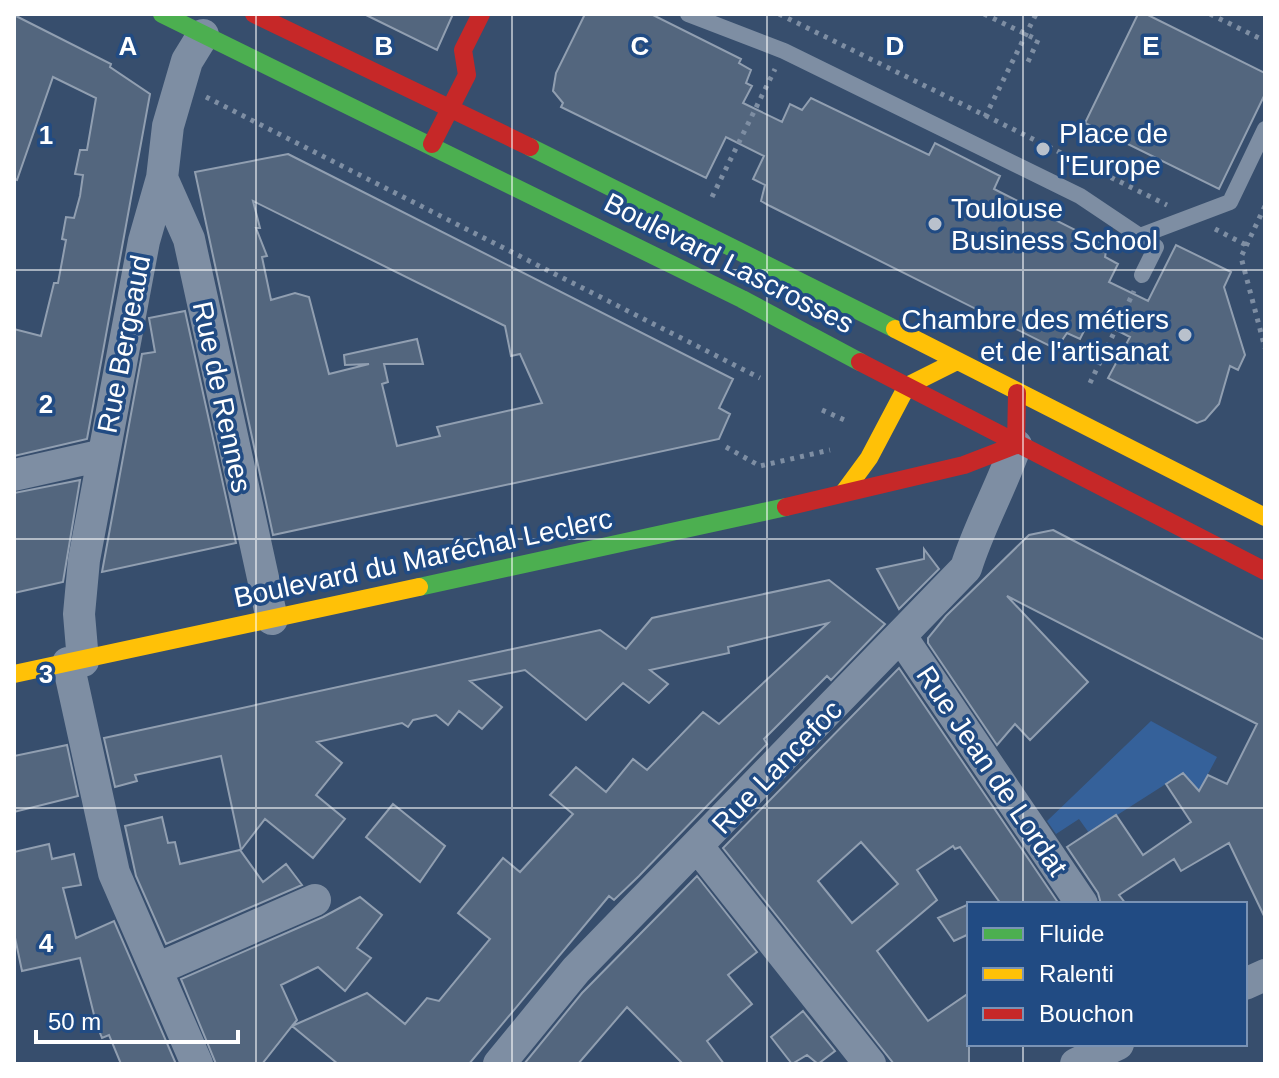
<svg xmlns="http://www.w3.org/2000/svg" width="1279" height="1078" font-family="Arial,sans-serif">
  <style>
    .green { fill: #35619a }
    .building { fill: #53667e; stroke: #919fb1; stroke-width: 2; fill-rule: evenodd }
    .lines { fill: none; stroke-linecap: round; stroke-linejoin: round }
    .path { stroke: #7e8ea3; stroke-width: 5; stroke-dasharray: 4 6; stroke-linecap: butt }
    .lane { stroke: #7e8ea3; stroke-width: 16 }
    .street { stroke: #7e8ea3; stroke-width: 32 }
    .fast { stroke: #4caf50; stroke-width: 18 }
    .slow { stroke: #ffc107; stroke-width: 18 }
    .jam { stroke: #c62828; stroke-width: 18 }
    .grid { fill: none; stroke: #fff; stroke-width: 2; stroke-opacity: 0.55 }
    .poi-dot { fill: #b9c1cc; stroke: #214b83; stroke-width: 3 }
    .labels { text-anchor: middle; dominant-baseline: central; stroke-width: 7; stroke-linejoin: round; paint-order: stroke }
    .poi-label { font-size: 28px; fill: #fff; stroke: #214b83; text-anchor: start }
    .street-label { font-size: 28px; fill: #fff; stroke: #214b83 }
    .grid-label { font-size: 26px; text-anchor: middle; font-weight: bold; fill: #fff; stroke: #214b83; stroke-width: 7; stroke-linejoin: round; paint-order: stroke }
  </style>
  <rect width="100%" height="100%" fill="#374e6d"/>
  <path class="green" d="M1151 721 1217 757 1199 791 1183 773 1089 833 1079 819 1056 834 1047 821Z"/>
  <path class="building" d="M364 14H453L437 50Z
    M585 14H651L741 59 739 63 751 70 746 83 752 86 743 103 782 122 790 104 802 110 811 98 929 155 935 143 1000 176 994 189 1107 246 1105 257 1118 264 1109 282 1148 301 1176 245 1231 272 1224 287 1245 355 1238 370 1230 366 1219 404 1205 420 1197 423 1108 378 1130 337 1091 317 1080 339 1067 333 1056 349 770 206 761 201 765 185 753 179 764 156 726 137 706 178 561 107 563 103 553 91 556 73Z
    M1138 14H1146L1265 73V94L1219 189 1085 123Z
    M14 15 111 64 110 67 150 94 87 439 14 456V329L41 336 54 283H58L66 240 62 239 66 217 74 218 80 196 83 175 75 174 80 150H87L96 98 53 77 17 180 14 179Z
    M288 154 733 379 719 408 730 414 719 439 273 535 195 172ZM253 201 505 326 511 356 520 354 542 403 437 427 440 436 397 446 382 384 388 382 384 364H423L417 339 344 355 345 365 369 364 329 374 309 297 295 293 271 300 262 257 267 256 256 228H260Z
    M185 311 236 543 102 572 142 354 155 352 149 318Z
    M80 480 63 582 14 593V493Z
    M1053 530 1265 640V918L1229 843 1181 871 1174 859 1119 895 1126 904H1101L1098 893 1067 847 1116 815 1143 855 1191 822 1166 784 1183 773 1199 791 1208 775 1227 784 1257 724 1007 596 1088 682 1030 740 1015 724 997 745 928 643V638L946 616 1029 535Z
    M924 549 939 569 899 609 877 569 924 559Z
    M829 580 885 624 831 680 827 676 764 739 767 744 639 876 614 900 609 896 469 1064H338L292 1026 262 1064H216L181 979 323 917 360 897 382 915 357 948 371 958 345 991 318 967 281 985 297 1020 292 1026 367 993 405 1024 427 998 439 1001 490 939 458 913 503 858 520 872 573 814 550 795 576 767 606 792 633 759 647 770 703 712 719 724 828 623 728 647 729 653 650 670 668 684 649 703 623 683 586 720 525 670 470 681 502 707 482 729 459 711 448 725 436 715 413 720 408 727 402 723 317 742 342 763 316 795 345 819 313 858 265 819 241 850 221 756 135 775 137 781 115 787 104 738 600 630 626 649 652 618Z
    M899 668 1059 904H1001L960 847 955 849 953 846 917 870 937 900 877 951 928 1021 969 993V1064H894L723 848ZM861 842 898 884 852 923 818 881Z
    M67 745 78 796 14 812V756Z
    M393 804 445 846 420 882 366 837Z
    M162 817 168 843 175 842 180 864 240 850 263 882 286 864 302 885 166 944 136 876 125 826Z
    M49 844 52 859 74 854 81 885 63 888 76 938 114 921 176 1064H121L109 1035 102 1038 96 1023 80 958 22 971 14 933V852Z
    M697 876 757 952 728 975 752 1004 707 1041 724 1064H683L627 1007 578 1064H524L582 993Z
    M969 904V934L954 941 938 918Z
    M803 1011 835 1051 818 1064 807 1055 792 1064 771 1037Z"/>
  <g class="lines">
    <path class="path" d="M779 14 1167 205
      M984 14 1038 40 1027 64
      M1210 14 1265 41
      M206 97 760 378
      M985 117 1036 14
      M712 197 775 69
      M1265 206 1241 257 1265 348
      M1215 229 1246 245
      M1090 383 1134 291
      M822 410 849 422
      M726 447 760 466 830 450"/>
    <path class="lane" d="M688 14 784 51 1080 196 1156 247 1142 275
      M1140 236 1230 202 1265 129"/>
    <path class="street" d="M162 178 189 239 272 619
      M14 475 103 455
      M902 638 1082 904
      M83 661 79 614 84 560 144 241 162 178 168 126 187 61 203 35
      M68 663 114 873 197 1064
      M698 847 870 1064
      M157 969 315 900
      M1245 984 1265 975
      M499 1064 576 970 966 568C979 526 1001 488 1016 445
      M1076 1064 1118 1044"/>
    <path class="fast" d="M162 14 742 299 860 362
      M530 147 895 329
      M419 587 786 507"/>
    <path class="slow" d="M895 329 1265 517
      M844 492 869 458 907 386 957 361
      M14 674 419 587"/>
    <path class="jam" d="M254 14 530 147
      M432 144 467 75 463 50 481 14
      M860 362 1265 571
      M786 507 964 465 1016 445 1017 393"/>
  </g>
  <path class="grid" d="M256 14V1064M512 14V1064M767 14V1064M1023 14V904M14 270H1265M14 539H1265M14 808H1265M1023 1044V1064"/>
  <g class="poi-dot">
    <circle cx="1043" cy="149" r="8"/>
    <circle cx="935" cy="224" r="8"/>
    <circle cx="1185" cy="335" r="8"/>
  </g>
  <g class="labels">
    <g class="poi-label">
      <text x="1059" y="133">Place de<tspan x="1059" dy="32">l'Europe</tspan></text>
      <text x="951" y="208">Toulouse<tspan x="951" dy="32">Business School</tspan></text>
      <text x="1169" y="319" text-anchor="end">Chambre des métiers<tspan x="1169" dy="32">et de l'artisanat</tspan></text>
    </g>
    <g class="street-label">
      <text transform="translate(729 263) rotate(27)">Boulevard Lascrosses</text>
      <text transform="translate(124 344) rotate(-79)">Rue Bergeaud</text>
      <text transform="translate(222 397) rotate(78)">Rue de Rennes</text>
      <text transform="translate(423 558) rotate(-12)">Boulevard du Maréchal Leclerc</text>
      <text transform="translate(777 767) rotate(-46)">Rue Lancefoc</text>
      <text transform="translate(992 771) rotate(56)">Rue Jean de Lordat</text>
    </g>
  </g>
  <g class="grid-label">
    <text x="128" y="55">A</text>
    <text x="384" y="55">B</text>
    <text x="640" y="55">C</text>
    <text x="895" y="55">D</text>
    <text x="1151" y="55">E</text>
    <text x="46" y="144">1</text>
    <text x="46" y="413">2</text>
    <text x="46" y="683">3</text>
    <text x="46" y="952">4</text>
  </g>
  <rect width="1279" height="1078" fill="none" stroke="#ffffff" stroke-width="32"/>
  <rect x="967" y="902" width="280" height="144" fill="#214b83" stroke="#7a93b5" stroke-width="2"/>
  <rect x="983" y="928" width="40" height="12" fill="#4caf50" stroke="#7a93b5" stroke-width="2"/>
  <text x="1039" y="942" font-size="24" fill="#ffffff">Fluide</text>
  <rect x="983" y="968" width="40" height="12" fill="#ffc107" stroke="#7a93b5" stroke-width="2"/>
  <text x="1039" y="982" font-size="24" fill="#ffffff">Ralenti</text>
  <rect x="983" y="1008" width="40" height="12" fill="#c62828" stroke="#7a93b5" stroke-width="2"/>
  <text x="1039" y="1022" font-size="24" fill="#ffffff">Bouchon</text>
  <path d="M36 1030v12h202v-12" fill="none" stroke="#ffffff" stroke-width="4"/>
  <text x="48" y="1030" font-size="24" fill="#ffffff" stroke="#214b83" stroke-width="6" paint-order="stroke">50 m</text>
</svg>
